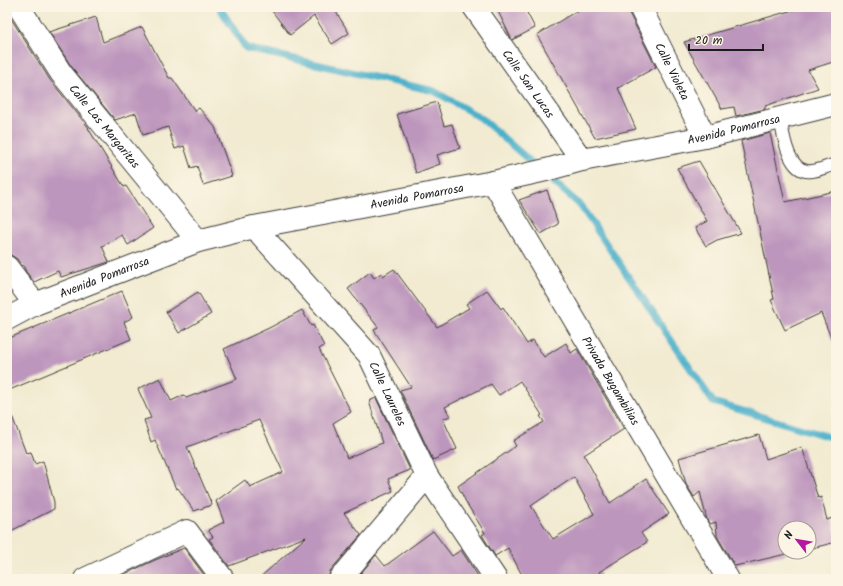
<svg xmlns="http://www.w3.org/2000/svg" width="843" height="586" font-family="Kalam,sans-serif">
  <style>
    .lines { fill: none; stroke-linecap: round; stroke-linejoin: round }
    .stream { stroke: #4cb1cb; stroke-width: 7 }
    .building { fill: #bd96bd; fill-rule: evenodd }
    .lane-casing { stroke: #3c3b37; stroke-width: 14 }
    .street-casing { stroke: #3c3b37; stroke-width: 24 }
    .lane { stroke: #fff; stroke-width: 12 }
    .street { stroke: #fff; stroke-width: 22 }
    .labels { text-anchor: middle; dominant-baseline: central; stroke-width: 3; stroke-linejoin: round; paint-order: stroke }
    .street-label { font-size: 12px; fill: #1c1c1c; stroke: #fcf5e5 }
  </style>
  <rect width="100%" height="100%" fill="#fcf5e5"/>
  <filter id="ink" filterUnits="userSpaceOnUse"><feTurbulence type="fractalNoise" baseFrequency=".025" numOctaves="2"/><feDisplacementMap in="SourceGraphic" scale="8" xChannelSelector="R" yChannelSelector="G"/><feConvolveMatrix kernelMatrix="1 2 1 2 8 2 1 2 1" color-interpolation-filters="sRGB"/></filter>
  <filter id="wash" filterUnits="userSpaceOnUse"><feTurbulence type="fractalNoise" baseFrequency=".012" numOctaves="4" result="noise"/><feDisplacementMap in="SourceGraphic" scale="16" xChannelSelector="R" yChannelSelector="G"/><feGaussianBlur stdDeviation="0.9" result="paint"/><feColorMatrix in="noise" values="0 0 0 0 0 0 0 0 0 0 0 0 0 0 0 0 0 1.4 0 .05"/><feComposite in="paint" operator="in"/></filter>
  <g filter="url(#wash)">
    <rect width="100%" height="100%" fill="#f2ebd2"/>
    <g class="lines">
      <path class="stream" d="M219 7 246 48 434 91 481 118 580 205 713 402 836 439"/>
    </g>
    <g id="blocks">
      <path class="building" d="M269 7H333L349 33 332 44 314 16 290 35Z
        M496 7H524L535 28 512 40Z
        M583 7H628L629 13 656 67 618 88 636 129 595 138 537 35Z
        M803 7H836V61L808 70 818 88 765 106V109L736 116 734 107 722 109 684 42Z
        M7 9 8 14 50 80 89 128H88L124 187 126 186 153 228 128 245 122 235 102 246 109 262 61 277 58 271 34 282 26 272 23 265 22 266 17 259 11 255 7 249Z
        M96 17 103 42 142 27 169 78H172L195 111 199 108 215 127 232 176 203 185 197 166 191 168 184 146 175 149 168 127 143 135 136 113 115 120 71 66 49 32Z
        M437 102 444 126 452 124 460 148 437 155 440 164 416 173 397 114Z
        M770 133 785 202 836 191V350L821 313 785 330 771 300 774 299 741 141Z
        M699 161 741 233 717 240 706 246 695 228 707 221 677 168Z
        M547 190 558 224 541 234 519 200Z
        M394 269 437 327 469 308 466 304 487 290 501 309 503 307 527 344 533 340 544 357 566 343 571 353 577 349 624 429 584 455 610 503 646 479 669 514 641 533 647 542 599 572 603 579H524L508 548 495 556 482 535 485 533 467 504 458 486 516 446 513 441 544 422 540 416 542 415 520 381 499 395 491 384 445 407 450 416 443 419 457 449 433 460 400 390 411 387 374 330 378 327 348 289 370 272 374 278 381 273 383 276ZM574 477 594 514 553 539 531 506Z
        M122 291 133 317 124 322 131 339 7 391V339Z
        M198 292 211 314 179 333 166 312Z
        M302 310 311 326 313 325 324 346 319 349 351 412 333 423 347 458 382 443 369 401 376 398 410 470 388 479 393 491 344 513 361 535 330 571 328 579H258L306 537 229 566 209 539 213 537 208 530 224 522 216 501 245 480 250 487 283 472 259 420 187 447 212 505 194 511 178 488 176 489 155 440 151 442 144 420 151 418 138 389 160 378 171 401 184 395 186 398 237 379 224 349 271 327Z
        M7 408H9L26 453 31 452 35 464 43 461 54 502V509L7 533Z
        M759 435 766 459 802 447 818 498 821 497 827 520 832 518 836 536V542L809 549V528H785V552H795L735 566 717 536 716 522 710 524 707 520 700 492 694 497 686 484 679 458Z
        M433 531 452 556 461 550 480 579H356L376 555 385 566Z
        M184 548 204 575 194 579H114L155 560Z"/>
    </g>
  </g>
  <g filter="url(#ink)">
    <use href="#blocks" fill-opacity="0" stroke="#3c3b37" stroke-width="1"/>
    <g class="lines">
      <g class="lane-casing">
        <path id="lane" d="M780 117C783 134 788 175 812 171 820 170 828 166 836 164"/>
      </g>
      <g class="street-casing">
        <g id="street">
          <path id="s1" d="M19 7 61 73 198 241"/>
          <path id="s2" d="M474 7 582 160"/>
          <path id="s3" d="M640 7 705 137"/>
          <path id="s4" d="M493 182 728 579"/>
          <path id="s5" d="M254 227 369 355 427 476 496 579"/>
          <path d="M7 267 35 304"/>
          <path id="s6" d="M7 319 35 304 198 241 254 227 493 182 546 170 582 160 705 137 836 104"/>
          <path d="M85 579 187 531 223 579"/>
          <path d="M340 579 427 476"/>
        </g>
      </g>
      <use href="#lane" class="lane"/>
      <use href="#street" class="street"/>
    </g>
  </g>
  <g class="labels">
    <g class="street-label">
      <text stroke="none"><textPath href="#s3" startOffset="72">Calle Violeta</textPath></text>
      <text stroke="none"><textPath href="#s2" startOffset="94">Calle San Lucas</textPath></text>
      <text stroke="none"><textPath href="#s1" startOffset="147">Calle Las Margaritas</textPath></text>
      <text stroke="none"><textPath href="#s6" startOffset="754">Avenida Pomarrosa</textPath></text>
      <text stroke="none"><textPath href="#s6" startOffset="430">Avenida Pomarrosa</textPath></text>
      <text stroke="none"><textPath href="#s6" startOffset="106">Avenida Pomarrosa</textPath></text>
      <text stroke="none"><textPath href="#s4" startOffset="231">Privada Bugambilias</textPath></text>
      <text stroke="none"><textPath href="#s5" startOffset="215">Calle Laureles</textPath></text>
    </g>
  </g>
  <rect width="843" height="586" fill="none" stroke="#fcf5e5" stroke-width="24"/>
  <g transform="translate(797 540) rotate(301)"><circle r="19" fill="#fcf5e5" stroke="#a29e95"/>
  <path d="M0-3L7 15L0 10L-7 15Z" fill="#b5179e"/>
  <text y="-6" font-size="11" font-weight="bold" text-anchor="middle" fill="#1c1c1c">N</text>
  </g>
  <path d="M689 44v6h74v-6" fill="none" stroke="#1c1c1c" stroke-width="2"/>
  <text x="695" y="44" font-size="12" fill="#1c1c1c" stroke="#fcf5e5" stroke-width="3" paint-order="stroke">20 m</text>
</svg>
